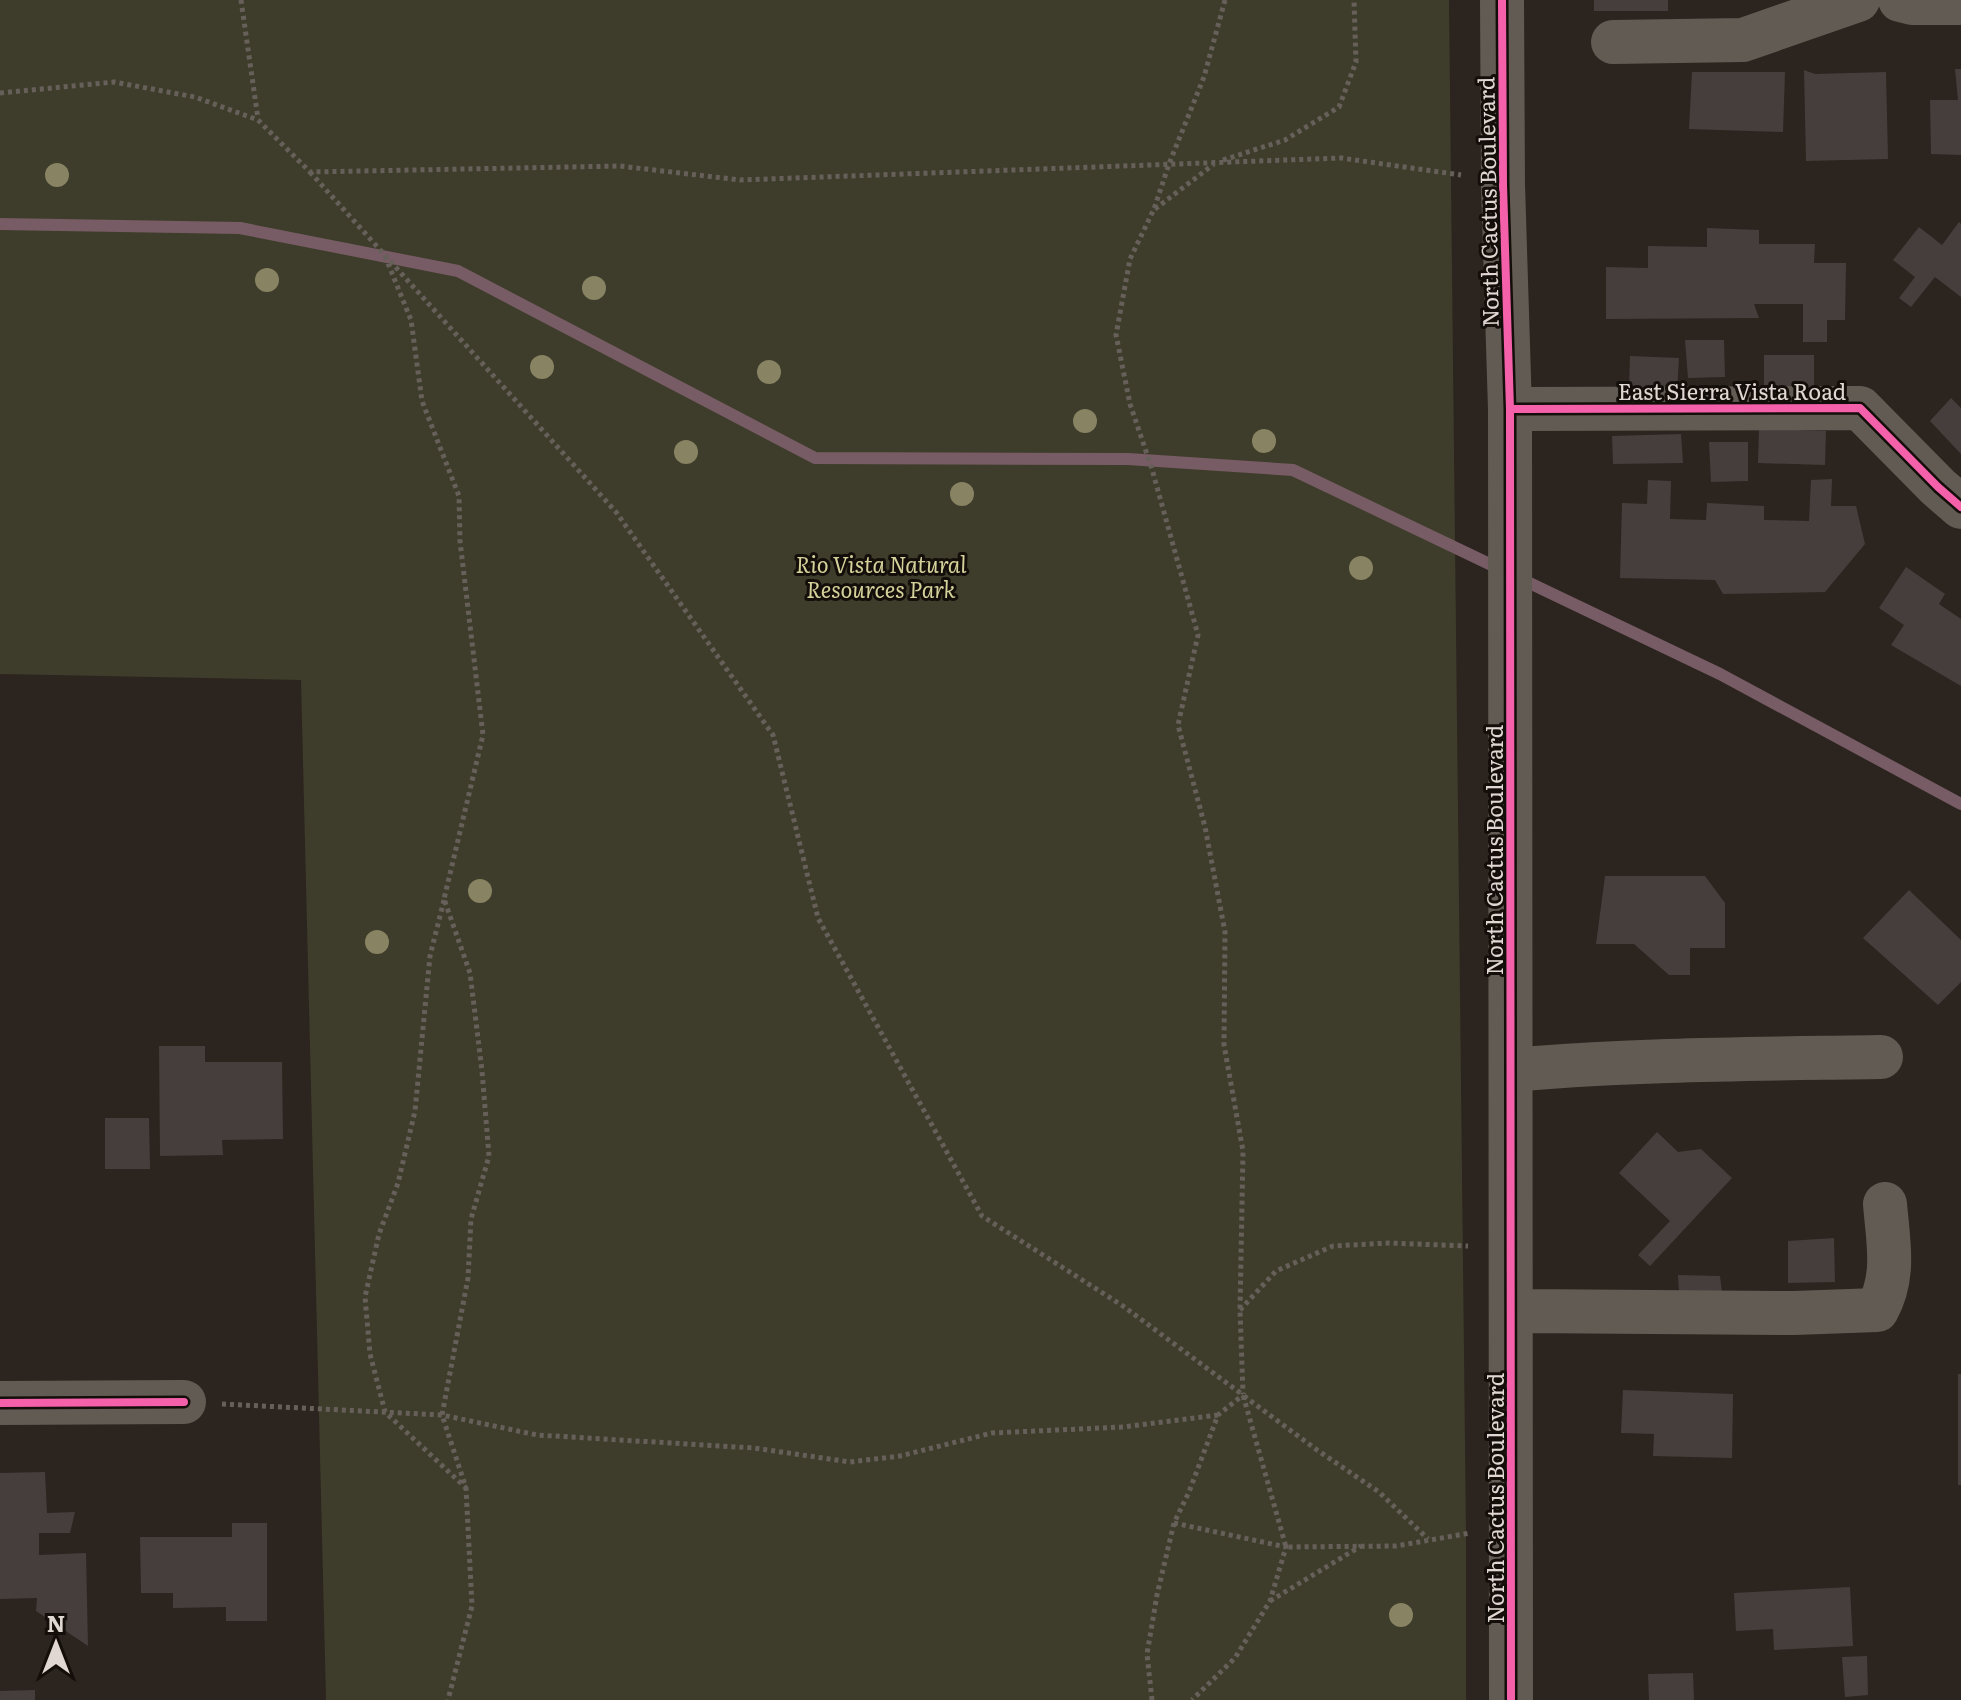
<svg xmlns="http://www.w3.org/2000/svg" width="1961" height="1700" font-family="Literata,serif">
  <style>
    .green { fill: #3e3d2b }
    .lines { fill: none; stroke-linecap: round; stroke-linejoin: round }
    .stream { stroke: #785c65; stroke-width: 12 }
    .building { fill: #463e3c }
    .path { stroke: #67605a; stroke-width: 5; stroke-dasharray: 4 4; stroke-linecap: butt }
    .minor { stroke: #625b53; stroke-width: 44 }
    .cycleway-casing { stroke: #140e0a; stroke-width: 13 }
    .cycleway { stroke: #f560ab; stroke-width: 8 }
    .tree { fill: #888363 }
    .labels { text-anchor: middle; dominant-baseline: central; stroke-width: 6; stroke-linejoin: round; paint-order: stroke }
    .street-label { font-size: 22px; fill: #e1d7d2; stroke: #140e0a }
    .park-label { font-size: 22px; font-style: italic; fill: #d4d19a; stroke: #140e0a }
  </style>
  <rect width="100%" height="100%" fill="#2c241f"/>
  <path class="green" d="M0 0H1449L1466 1533V1700H326L301 680 0 674Z"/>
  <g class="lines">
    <path class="stream" d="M0 224 240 228 458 271 815 458 1128 459 1293 470 1502 570
      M1519 578 1720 674 1961 804"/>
  </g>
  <path class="building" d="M1594 0H1668V11H1594Z
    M1955 69H1961V155L1931 154 1930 100H1958Z
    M1804 70 1815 74 1886 72 1888 159 1806 161Z
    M1692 72H1785L1783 132 1689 129Z
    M1959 222 1961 224V297L1935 277 1911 307 1899 298 1915 277 1893 260 1919 227 1942 245Z
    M1707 228 1759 230V244H1815L1814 263H1846L1845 320H1827V342H1803V304H1754L1759 318 1606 319V267L1648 268V246L1707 247Z
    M1685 340H1724L1725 377 1688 378Z
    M1764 355H1814V390H1764Z
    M1630 356 1679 358 1677 391 1629 389Z
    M1951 398 1961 408V454L1930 421Z
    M1759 429 1826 431 1825 465 1758 463Z
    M1681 434 1683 463 1613 464 1612 436Z
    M1709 442H1748V481L1711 482Z
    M1832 479 1831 506H1856L1865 544 1825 592 1723 594 1715 580 1620 578 1622 503 1647 504 1648 480 1671 481 1670 519 1706 520 1707 503 1764 506V520L1809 521 1811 480Z
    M1906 567 1945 594 1939 604 1961 619V686L1891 645 1904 625 1879 608Z
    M1605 876H1705L1725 903V948H1690V975H1669L1634 944H1596Z
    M1909 890 1961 940V982L1938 1005 1863 938Z
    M159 1046H205V1062H282L283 1139 222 1140 223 1155 160 1156Z
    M105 1118H149L150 1169H105Z
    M1657 1132 1678 1152 1701 1149 1732 1178 1650 1266 1638 1255 1670 1221 1619 1173Z
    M1834 1238 1835 1282 1788 1283V1241Z
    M1678 1275 1720 1276 1722 1292H1679Z
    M1958 1374H1961V1485H1958Z
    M1623 1390 1733 1394 1732 1458 1653 1456 1654 1434 1621 1433Z
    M45 1472 47 1513 75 1512 70 1533H39V1555L86 1553 88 1646 36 1611 37 1598 0 1599V1473Z
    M232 1523H267V1621H226V1607L173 1608V1593H141L140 1537H232Z
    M1850 1587 1853 1646 1774 1650 1773 1629 1736 1631 1734 1593Z
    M1867 1656 1868 1695 1845 1697 1842 1657Z
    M1693 1673 1694 1700H1649L1648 1674Z
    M35 1690V1700H0V1691Z"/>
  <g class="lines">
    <path class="path" d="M241 0 258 119
      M1225 0 1204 77 1169 164 1154 209 1130 259 1116 335 1130 404 1152 469 1198 635 1178 725 1205 827 1225 932 1224 1045 1243 1151 1240 1310 1243 1394
      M0 93 114 82 195 97 258 120 310 172 620 166 740 180 1341 158 1461 175
      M1223 160 1285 140 1339 107 1356 62 1354 0
      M310 172 616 512 773 735 818 918 982 1216 1123 1306 1243 1395 1286 1547 1396 1546 1470 1533
      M1155 209 1214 164
      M385 256 411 320 422 401 459 496 460 541 483 735 444 899 470 973 482 1071 489 1156 471 1219 468 1278 442 1415 537 1435 754 1448 850 1462 900 1456 992 1433 1123 1427 1218 1415
      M444 900 430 956 415 1111 398 1183 379 1234 365 1297 370 1354 385 1412 466 1488
      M1240 1310 1276 1271 1333 1246 1389 1243 1468 1246
      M1244 1396 1317 1450 1379 1492 1428 1539
      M222 1404 442 1415 466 1488 472 1606 448 1700
      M1174 1523 1286 1547 1270 1601 1235 1658 1192 1700
      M1270 1601 1361 1546
      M1152 1700 1147 1654 1157 1595 1174 1523 1189 1492 1218 1415 1243 1395"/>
    <path class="minor" d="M1502 0 1503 185 1510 409 1511 1700
      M1900 0 1912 3H1961
      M1613 42 1743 40 1858 0
      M1510 409 1860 408 1938 487 1961 507
      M1511 1070C1634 1059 1758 1059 1881 1057
      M1512 1311 1794 1313 1877 1310C1896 1276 1888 1241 1885 1204
      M0 1403 184 1402"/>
    <g class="cycleway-casing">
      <path id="cycleway" d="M1502 0 1503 185 1510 409 1511 1700
        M1510 409 1860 408 1938 487 1961 507
        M0 1403 184 1402"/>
    </g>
    <use href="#cycleway" class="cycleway"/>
  </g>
  <g class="tree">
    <circle cx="57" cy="175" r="12"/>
    <circle cx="267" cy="280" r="12"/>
    <circle cx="594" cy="288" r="12"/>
    <circle cx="542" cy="367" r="12"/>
    <circle cx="769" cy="372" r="12"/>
    <circle cx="1085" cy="421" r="12"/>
    <circle cx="1264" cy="441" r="12"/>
    <circle cx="686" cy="452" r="12"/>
    <circle cx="962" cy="494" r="12"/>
    <circle cx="1361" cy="568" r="12"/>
    <circle cx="480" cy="891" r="12"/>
    <circle cx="377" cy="942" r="12"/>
    <circle cx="1401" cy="1615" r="12"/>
  </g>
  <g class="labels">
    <g class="street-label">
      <text transform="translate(1487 202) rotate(-91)">North Cactus Boulevard</text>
      <text x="1732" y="390">East Sierra Vista Road</text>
      <text transform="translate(1493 850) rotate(-90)">North Cactus Boulevard</text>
      <text transform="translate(1494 1498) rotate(-90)">North Cactus Boulevard</text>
    </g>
    <g class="park-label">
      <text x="881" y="563">Rio Vista Natural<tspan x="881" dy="25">Resources Park</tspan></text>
    </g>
  </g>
  <g transform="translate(56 1644)" stroke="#140e0a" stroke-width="6" paint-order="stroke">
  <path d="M0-6L14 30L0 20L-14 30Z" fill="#e1d7d2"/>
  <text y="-12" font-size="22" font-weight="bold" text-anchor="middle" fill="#e1d7d2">N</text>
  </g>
</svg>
